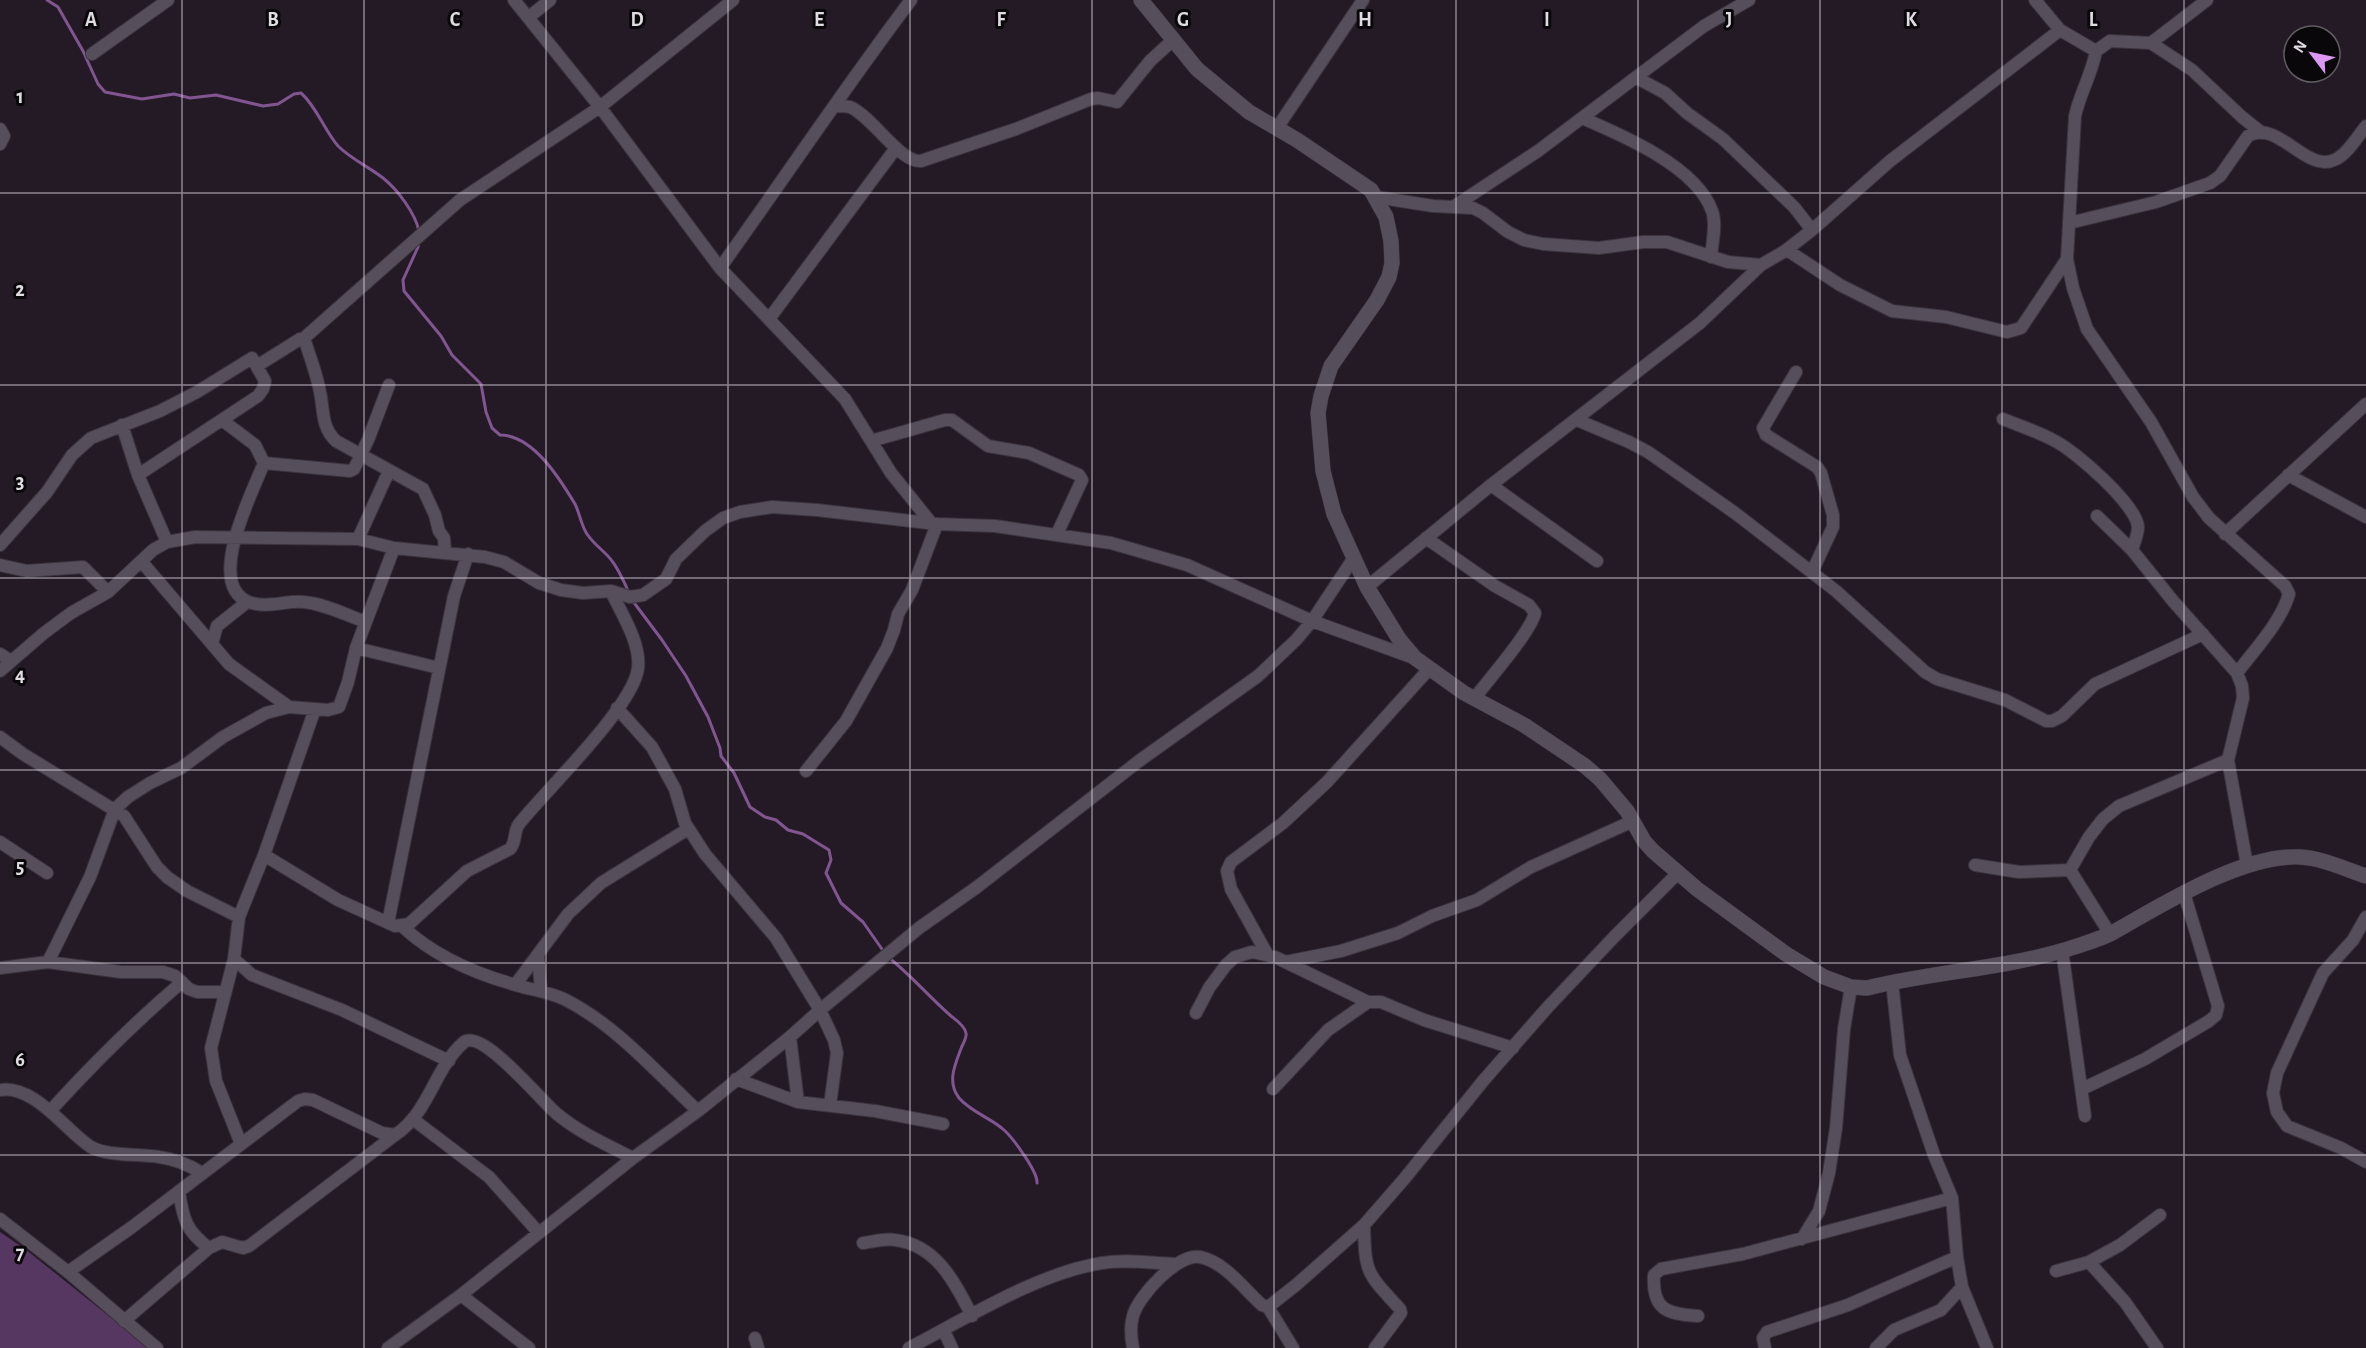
<svg xmlns="http://www.w3.org/2000/svg" width="2366" height="1348" font-family="'Alegreya Sans',sans-serif">
  <style>
    .green { fill: #563761 }
    .lines { fill: none; stroke-linecap: round; stroke-linejoin: round }
    .stream { stroke: #815590; stroke-width: 3 }
    .minor-casing { stroke: #3b343e; stroke-width: 14 }
    .tertiary-casing { stroke: #3b343e; stroke-width: 16 }
    .minor { stroke: #574e5b; stroke-width: 12 }
    .tertiary { stroke: #574e5b; stroke-width: 15 }
    .grid { fill: none; stroke: #e1dbe3; stroke-width: 1.5; stroke-opacity: 0.55 }
    .grid-label { font-size: 20px; text-anchor: middle; font-weight: bold; fill: #e1dbe3; stroke: #0a070b; stroke-width: 6; stroke-linejoin: round; paint-order: stroke }
  </style>
  <rect width="100%" height="100%" fill="#231a26"/>
  <path class="green" d="M0 1232 25 1249 149 1348H0Z"/>
  <g class="lines">
    <path class="stream" d="M47 0 58 7 83 51 98 84 105 92 142 99 174 94 190 98 216 95 263 106 278 104 294 94 301 93C317 107 324 130 338 146 351 159 369 167 383 178 398 190 415 213 419 231
      M419 241 418 247 403 280 404 291 441 336 452 355 481 384 486 412 492 428 500 435C533 435 560 479 575 504 580 514 581 525 587 534 595 546 606 552 612 561 617 567 627 587 629 594
      M632 600 662 640 686 676 708 717 720 748 721 756 734 773 750 807 765 817 776 820 788 830 803 834 829 850 831 860 826 873 841 903 863 922 884 952
      M888 957C911 975 929 997 951 1016 956 1020 965 1026 966 1033 967 1037 964 1042 962 1046 956 1063 946 1081 959 1098 971 1112 991 1118 1004 1130 1013 1138 1038 1172 1037 1183"/>
    <g class="minor-casing">
      <path id="minor" d="M514 0 600 107 720 268 845 399 891 473 932 524
        M2035 0 2060 30 2096 51C2092 74 2080 93 2075 116L2067 259 2073 288 2087 329 2151 422 2193 497 2209 518 2285 586 2289 594C2281 622 2255 649 2237 673
        M529 17 550 0
        M2151 43 2192 70 2242 117 2262 133
        M2096 51 2110 41 2151 43 2207 0
        M92 54 168 0
        M1637 78 1665 93 1687 113 1723 139 1794 207 1812 230
        M836 106C841 106 846 106 850 107 872 116 900 163 921 161L1016 129 1091 99 1098 98 1117 102 1150 61 1173 40
        M1582 118C1622 135 1697 167 1712 211 1717 224 1712 243 1711 257
        M1277 128 1363 0
        M0 129 4 136 0 144
        M1376 197 1433 206 1473 208 1483 213 1508 232 1524 240 1543 244 1599 248 1643 242H1667L1728 262 1761 265
        M1453 207 1538 151 1704 26 1749 0
        M2069 223 2156 202 2210 183 2220 176 2248 136C2277 118 2306 173 2334 160 2347 155 2358 136 2366 126
        M1785 251 1812 230 1890 161 2060 30
        M720 268C784 179 845 87 911 0
        M769 319 896 148
        M303 339 460 200 600 107 733 0
        M257 366 300 339 305 341C310 357 317 375 320 392 324 410 321 427 336 441L423 489 435 515 439 531 444 538 445 552
        M1796 372 1763 428 1766 435 1817 467 1821 473 1833 515V527L1812 572
        M2003 419C2020 426 2039 432 2055 441 2075 451 2137 505 2138 527 2138 535 2134 543 2132 550
        M222 420 255 445 264 463C253 491 204 585 249 602 266 609 287 600 304 602 325 604 346 615 366 622
        M1577 420 1629 442 1648 452 1735 513 1836 591 1925 672 1937 679 2005 700 2046 721H2052L2062 716 2095 684 2203 634
        M122 425 138 475 167 542
        M871 441 945 420H952L988 446 1029 453 1079 475 1082 480 1057 534
        M264 463 350 471 354 469 368 440 389 385
        M2288 475 2366 517
        M1491 485 1597 561
        M2097 516 2132 550 2173 601 2237 673 2242 686 2243 698 2228 760 2247 865
        M2225 534 2366 404
        M1426 538 1495 586 1529 605 1535 613C1530 633 1488 680 1474 699
        M358 539 389 471
        M0 545 47 492 72 455 91 438 160 411 197 392 252 358 265 381 263 389 258 396 138 475
        M141 561 229 664 289 707
        M0 565 27 571 83 567 108 592
        M1367 587 1491 485 1700 323 1761 265 1785 251 1790 252 1840 285 1892 311 1946 317 2007 332 2021 328 2067 259
        M212 644 217 626 247 602
        M356 648 439 668
        M0 654 11 661
        M0 671 44 633 71 613 108 592 153 550 167 542 195 537 358 539 394 548 485 557 504 562 539 583 561 590 583 593 611 591 630 597 643 595 666 579 676 559 705 531 723 518 740 512 772 507 817 510 937 524 995 526 1111 543 1187 565 1312 621 1414 658
        M617 708 652 747 675 789 685 823 705 854 776 938 820 1010 834 1040 837 1053 830 1105
        M0 737 23 754 124 816 157 867 167 877 187 891 239 917
        M806 771 846 721 887 648 894 630 898 614 912 590 937 524
        M0 842 47 873
        M264 855 338 900 395 926 409 924 467 871 510 849C517 841 513 832 519 824 546 790 634 706 638 668 641 643 621 613 611 591
        M1975 865 2019 872 2070 870 2089 837 2103 819 2119 806 2228 760
        M2070 870 2110 934
        M2366 917 2353 940 2323 973 2277 1073 2273 1093 2277 1112 2287 1126 2341 1148 2366 1162
        M388 923 454 596 468 554
        M403 927C433 955 476 974 516 985 532 990 549 992 564 999 616 1025 656 1072 698 1111
        M2062 950 2085 1116
        M1267 954 1231 889 1227 871 1231 862 1283 823 1327 782 1430 668
        M538 955 541 991
        M234 959 252 975 342 1010 449 1061
        M48 962 90 877 115 809 128 797 150 783 181 768 223 737 266 713 289 707 328 710 339 707 348 682 356 648 394 548
        M1285 962 1341 951 1398 933 1432 916 1477 900 1531 867 1633 821
        M0 968 48 962 121 972H163L175 976 189 989 197 992H225
        M1892 982 1900 1055 1934 1155 1952 1198 1957 1257 1962 1287 1987 1348
        M515 985 568 914 601 883 688 829
        M1196 1013 1209 988 1226 965 1235 957 1252 952 1275 957 1368 1002
        M790 1037 798 1102
        M736 1079 798 1102 875 1111 943 1124
        M1273 1089 1328 1030 1368 1002H1381L1424 1020 1513 1048
        M2082 1089 2145 1059 2209 1021 2216 1015 2218 1006 2184 893
        M0 1090C34 1084 66 1131 91 1147 106 1156 141 1154 159 1157 175 1159 189 1165 202 1173
        M51 1110C92 1065 135 1022 182 982
        M414 1120 489 1177 539 1233
        M241 1144 216 1081 211 1048 234 959 239 917 264 855 315 709
        M179 1191C183 1219 186 1231 209 1248
        M0 1219 68 1272 157 1348
        M1364 1225C1365 1274 1367 1273 1400 1309L1401 1313 1375 1348
        M1802 1239 1819 1211 1829 1173 1836 1128 1844 1029 1851 987
        M863 1243C873 1242 885 1238 895 1240 937 1245 955 1283 972 1316
        M2089 1262 2125 1302 2157 1348
        M2056 1271 2089 1262 2120 1245 2160 1215
        M68 1272 132 1227 298 1101 305 1099 313 1100 382 1133 395 1135C429 1113 434 1069 463 1043 481 1026 542 1102 557 1114 580 1133 607 1145 633 1158
        M461 1295 529 1348
        M1268 1307 1293 1348
        M1698 1316C1667 1314 1652 1310 1654 1275L1661 1269 1743 1254 1952 1198
        M124 1321 209 1248 222 1242 243 1248 249 1246 395 1135
        M944 1331 952 1348
        M755 1338 758 1348
        M388 1348 461 1295 633 1158 698 1111 790 1037 820 1010 919 928 977 887 1139 761 1258 676 1296 640 1312 621 1353 559
        M909 1348C967 1318 1038 1273 1102 1263 1126 1259 1151 1263 1175 1264
        M1133 1348C1131 1338 1130 1326 1133 1316 1138 1296 1178 1253 1200 1257 1225 1262 1244 1289 1262 1305L1268 1307 1296 1285 1364 1225 1405 1178 1483 1081 1547 1008 1614 937 1677 874
        M1765 1348 1763 1338 1767 1332 1848 1305 1957 1257
        M1876 1348 1894 1330 1941 1310 1962 1287"/>
    </g>
    <g class="tertiary-casing">
      <path id="tertiary" d="M1141 0 1197 69 1249 112 1297 140 1371 190 1386 217 1391 241 1392 263 1389 277 1377 300 1331 366 1321 396 1318 413 1323 471 1334 514 1367 587 1399 639 1415 658 1464 693 1524 725 1585 766 1600 779 1627 811 1644 841 1653 851 1697 889 1786 954 1824 977 1851 987 1867 988C1932 972 2000 969 2065 950 2080 945 2098 940 2112 933 2162 905 2242 854 2300 857 2322 858 2345 869 2366 876"/>
    </g>
    <use href="#minor" class="minor"/>
    <use href="#tertiary" class="tertiary"/>
  </g>
  <path class="grid" d="M182 0V1348M364 0V1348M546 0V1348M728 0V1348M910 0V1348M1092 0V1348M1274 0V1348M1456 0V1348M1638 0V1348M1820 0V1348M2002 0V1348M2184 0V1348M0 193H2366M0 385H2366M0 578H2366M0 770H2366M0 963H2366M0 1155H2366"/>
  <g class="grid-label">
    <text x="91" y="26">A</text>
    <text x="273" y="26">B</text>
    <text x="455" y="26">C</text>
    <text x="637" y="26">D</text>
    <text x="819" y="26">E</text>
    <text x="1001" y="26">F</text>
    <text x="1183" y="26">G</text>
    <text x="1365" y="26">H</text>
    <text x="1547" y="26">I</text>
    <text x="1729" y="26">J</text>
    <text x="1911" y="26">K</text>
    <text x="2093" y="26">L</text>
    <text x="20" y="103">1</text>
    <text x="20" y="296">2</text>
    <text x="20" y="488">3</text>
    <text x="20" y="681">4</text>
    <text x="20" y="873">5</text>
    <text x="20" y="1066">6</text>
    <text x="20" y="1259">7</text>
  </g>
  <g transform="translate(2312 54) rotate(302)"><circle r="28" fill="#0a070b" stroke="#605c61" stroke-width="1.5"/>
  <path d="M0-4.5L10 22L0 15L-10 22Z" fill="#dc99f4"/>
  <text y="-9" font-size="16" font-weight="bold" text-anchor="middle" fill="#e1dbe3">N</text>
  </g>
</svg>
